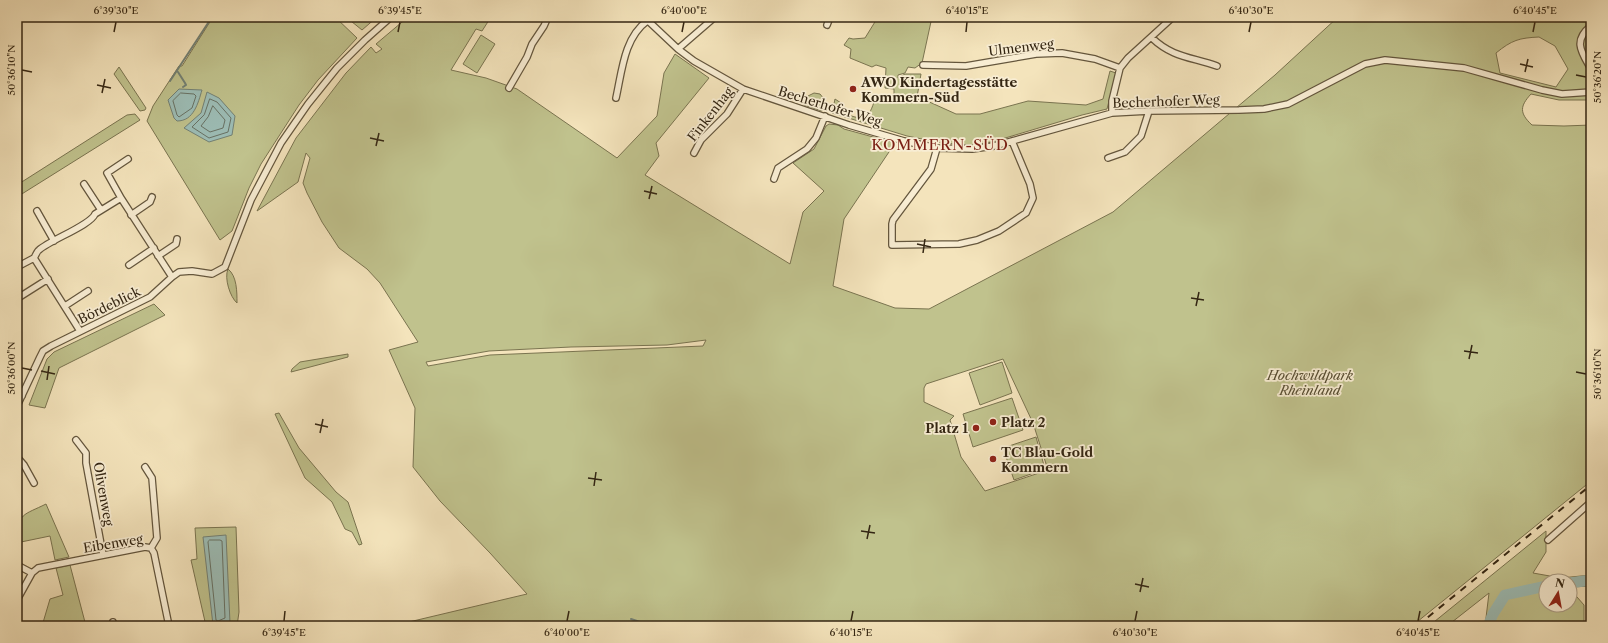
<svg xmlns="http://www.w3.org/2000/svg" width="1608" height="643" font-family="'Libre Caslon Text',serif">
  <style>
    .green { fill: #c0c28d; stroke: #7a7450; fill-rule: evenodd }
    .water { fill: #9dbeb7; stroke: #738175 }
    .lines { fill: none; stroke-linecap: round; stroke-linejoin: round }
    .shore { stroke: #687265; stroke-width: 1 }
    .stream { stroke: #738175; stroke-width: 2 }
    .river { stroke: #9dbeb7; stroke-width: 11 }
    .street-casing { stroke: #64563d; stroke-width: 8 }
    .street { stroke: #f8edd3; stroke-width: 5.5 }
    .rail { stroke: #342613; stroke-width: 2; stroke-dasharray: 7 7; stroke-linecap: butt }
    .ticks { fill: none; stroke: #342613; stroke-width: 1.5 }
    .poi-dot { fill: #8f2418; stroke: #f8edd3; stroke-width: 1.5 }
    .labels { text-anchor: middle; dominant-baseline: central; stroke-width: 3.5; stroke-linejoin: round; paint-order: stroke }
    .street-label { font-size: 13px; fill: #342613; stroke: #f8edd3 }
    .poi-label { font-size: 13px; font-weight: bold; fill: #342613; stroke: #f8edd3; text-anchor: start }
    .park-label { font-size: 13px; font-style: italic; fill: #574d32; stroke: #f8edd3 }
    .quarter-label { font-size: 15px; letter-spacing: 1px; fill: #7a1f14; stroke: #f8edd3 }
    .neatline { fill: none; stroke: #342613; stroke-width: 1.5 }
    .ticks-label { font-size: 10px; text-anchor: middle; fill: #342613 }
  </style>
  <rect width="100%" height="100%" fill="#f4e4bc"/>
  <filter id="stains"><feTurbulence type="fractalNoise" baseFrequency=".005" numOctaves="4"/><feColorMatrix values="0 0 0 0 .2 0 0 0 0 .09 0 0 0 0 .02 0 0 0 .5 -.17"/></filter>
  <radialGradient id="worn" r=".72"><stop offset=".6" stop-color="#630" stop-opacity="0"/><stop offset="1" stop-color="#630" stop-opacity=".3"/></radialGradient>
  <path class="green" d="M213 17H335L357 38 318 80 299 105 261 164 249 188 232 231 220 240 147 121 153 106 179 66H182Z
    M346 17H377L362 30Z
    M408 17H491L482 31 476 29 451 70 486 78 517 89 617 158 657 116 664 73 675 54 709 78 656 143 659 156 645 175 790 264 803 212 824 191 793 163 814 149 826 126 829 124 838 125 844 129 895 143 844 219 833 286 895 308 929 309 1113 212 1275 75 1338 17H1591V100H1559L1531 94C1520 106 1519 113 1532 125L1564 126 1591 125V481L1412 626H392L527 594 490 553 440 501 413 467 415 408 389 350 418 342 380 283 367 269 339 248 322 222 307 193 303 183 310 158 306 153 298 182 257 211 296 138 346 73 371 47 376 53 382 49 376 44ZM1539 37 1555 46 1568 69 1556 87 1500 73 1496 53C1512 40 1519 38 1539 37ZM706 340 703 346 490 355 428 366 426 362 489 351 571 347 667 345ZM1003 359 1033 423 1048 470 985 491 961 457 950 420 954 416 924 402V388L926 384Z
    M878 17H932L922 63 915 68 908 67 905 73 898 75V78L905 74H921L917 97 919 100 923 101 925 100 956 114H980L1028 101 1086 105 1103 99 1110 71 1116 73 1107 109 1082 115 992 142 972 145 942 143 907 136 832 113 835 99 841 103 846 114C862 120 868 121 874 102H886L894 94V89L885 88 886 68 876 65 872 67 850 58 851 49 844 45 849 38 853 39 865 38Z
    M481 35 495 44 477 73 463 64Z
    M119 67 146 108 145 110 140 111 114 74Z
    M814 93 820 94 824 99 822 111 804 105 808 96Z
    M135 114 140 120 17 197V185L127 115Z
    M228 269C237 276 237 292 237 303 230 297 224 278 228 269Z
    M154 304 165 315 59 368 45 408 29 405 47 359 54 352Z
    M348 354V357L291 372 292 369 300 362Z
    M1002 362 1012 393 980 405 969 373Z
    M1012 398 1023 430 973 447 963 414Z
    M279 413 299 448 336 492 348 502 362 544 359 545 352 532 345 529 332 502 305 478 275 414Z
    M1036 437 1045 469 1014 480 1003 448Z
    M46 504 69 557 55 560 50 536 21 542 17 540C17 513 24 515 46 504Z
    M236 527 239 612 237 626H206L191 560 197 559 195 528Z
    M1546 531V552L1533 573 1561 578 1591 575V586L1570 587V581H1546V605H1570V589L1584 605V626H1485L1489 593 1447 626H1429Z
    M70 565 86 626H42L50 599 63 595 56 568Z"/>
  <path class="water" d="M179 89 202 90C198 103 194 121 177 121L174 118 168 100Z
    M207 92 219 98 235 116 232 135 209 142 184 128 201 113Z
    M226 535 230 623 213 625 203 537Z"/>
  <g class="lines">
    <path class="shore" d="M181 93 194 94 196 96 192 108 179 117 177 115 173 101Z
      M210 99 217 102 231 118 228 132 209 138 192 127 204 115Z
      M213 106 225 120 223 128 210 132 201 126 208 117Z
      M210 540H220L222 541 225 618 218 621 216 620 208 542Z"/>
    <path class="stream" d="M178 72 185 83 186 85 183 87
      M170 81 212 17
      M631 619 652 626"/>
    <path class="river" d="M1570 583 1591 580
      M1488 626 1493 614 1505 595 1546 586"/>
    <g class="street-casing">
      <path id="street" d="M644 17 678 49 694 61 743 89 849 125 904 141 937 148 972 149 994 146 1112 113 1149 111 1239 110 1264 109 1288 104 1365 64 1385 60 1464 68 1542 90 1562 94 1591 92
        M827 25 830 17
        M1591 26C1572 41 1582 53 1591 69
        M1152 38C1173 58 1192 57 1217 66
        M678 49 715 17
        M923 65 966 66 1036 54 1062 53 1095 59 1120 68
        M509 88 527 57 532 44 544 26 548 17
        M616 98C622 71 624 38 647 21
        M1112 113V101L1120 68 1128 58 1173 17
        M937 148 931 169 893 220 892 224V245L959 244 977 240 999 231 1026 213 1033 198 1030 184 1012 141
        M694 153 701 140 727 114 743 89
        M1108 158 1125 152 1141 136 1149 111
        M774 179 778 168 807 149 816 138 825 116
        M84 184 101 210
        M121 198 107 173 128 159
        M37 211 54 241
        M131 215 150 202 152 197
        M158 256 176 244 177 239
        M129 265 154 248
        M17 267 34 258
        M18 298 48 279
        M65 306 88 291
        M80 331 34 258C36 255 37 251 39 250 50 240 91 225 95 214L121 198 172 277
        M17 393 22 396
        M17 406 40 357 43 351 51 346 150 297 172 277 179 272 192 271 212 274 225 267 251 200 281 143 308 104 337 68 365 40 391 17
        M76 440 86 453V463L103 555
        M17 457 24 465 34 483
        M145 467 152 478 157 538 151 548
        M1548 540 1591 502
        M17 565 32 573
        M17 600 32 573 38 568 145 547 151 548 154 553 169 626
        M113 622 114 626"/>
    </g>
    <use href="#street" class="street"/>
    <path class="rail" d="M1417 626 1591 485"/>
  </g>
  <path class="ticks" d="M114 32 116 22M398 32 400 22M682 32 684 22M966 32 967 22M1249 32 1251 22M1533 32 1535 22M1520 64 1533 67M22 70 32 72M1525 72 1528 59M1576 75 1586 77M97 85 111 88M102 93 105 79M370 138 384 141M376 146 379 133M644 191 657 194M649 199 652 186M917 244 931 247M923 253 925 239M1191 298 1204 300M1196 306 1199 292M1464 351 1478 353M1469 359 1472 345M22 368 32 370M41 371 55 374M1576 372 1586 374M47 380 49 366M315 424 328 427M320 433 323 419M588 478 602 480M594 486 596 472M861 531 875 533M867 539 870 525M1135 584 1149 587M1140 592 1143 578M284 621 285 611M567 621 569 611M851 621 853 611M1135 621 1137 611M1418 621 1420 611"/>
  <g class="poi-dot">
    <circle cx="853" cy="89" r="4"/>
    <circle cx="993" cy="422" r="4"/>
    <circle cx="976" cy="428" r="4"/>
    <circle cx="993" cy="459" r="4"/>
  </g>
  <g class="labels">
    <g class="street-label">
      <text transform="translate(1021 47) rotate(-7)">Ulmenweg</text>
      <text transform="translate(1166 101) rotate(-2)">Becherhofer Weg</text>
      <text transform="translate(830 106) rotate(17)">Becherhofer Weg</text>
      <text transform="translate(710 114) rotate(-52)">Finkenhag</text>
      <text transform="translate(109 305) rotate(-26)">Bördeblick</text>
      <text transform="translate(104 494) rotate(80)">Olivenweg</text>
      <text transform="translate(113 543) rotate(-9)">Eibenweg</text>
    </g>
    <g class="poi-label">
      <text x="861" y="82">AWO Kindertagesstätte<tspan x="861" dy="15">Kommern-Süd</tspan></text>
      <text x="1001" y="422">Platz 2</text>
      <text x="968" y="428" text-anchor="end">Platz 1</text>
      <text x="1001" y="452">TC Blau-Gold<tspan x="1001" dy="15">Kommern</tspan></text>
    </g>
    <g class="park-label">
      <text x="1310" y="375">Hochwildpark<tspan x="1310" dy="15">Rheinland</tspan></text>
    </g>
    <g class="quarter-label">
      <text x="940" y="144">KOMMERN-SÜD</text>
    </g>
  </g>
  <rect width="1608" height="643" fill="none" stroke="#f4e4bc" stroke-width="44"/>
  <g transform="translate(1558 593) rotate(11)"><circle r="19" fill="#f8edd3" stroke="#aa9d86"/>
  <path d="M0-3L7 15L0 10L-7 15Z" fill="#8f2418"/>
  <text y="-6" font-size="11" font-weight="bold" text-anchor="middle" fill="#342613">N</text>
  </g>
  <rect x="22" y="22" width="1564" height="599" class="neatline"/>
  <g class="ticks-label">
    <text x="116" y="14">6°39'30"E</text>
    <text x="400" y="14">6°39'45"E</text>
    <text x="684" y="14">6°40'00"E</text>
    <text x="967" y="14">6°40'15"E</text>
    <text x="1251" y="14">6°40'30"E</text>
    <text x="1535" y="14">6°40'45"E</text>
    <text transform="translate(11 70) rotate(-90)" y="4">50°36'10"N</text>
    <text transform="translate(1597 77) rotate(-90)" y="4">50°36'20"N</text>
    <text transform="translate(11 368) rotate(-90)" y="4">50°36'00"N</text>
    <text transform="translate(1597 374) rotate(-90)" y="4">50°36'10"N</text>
    <text x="284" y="636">6°39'45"E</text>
    <text x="567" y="636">6°40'00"E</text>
    <text x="851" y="636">6°40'15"E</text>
    <text x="1135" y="636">6°40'30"E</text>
    <text x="1418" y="636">6°40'45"E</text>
  </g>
  <rect width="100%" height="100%" filter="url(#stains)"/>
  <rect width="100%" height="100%" fill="url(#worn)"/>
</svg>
